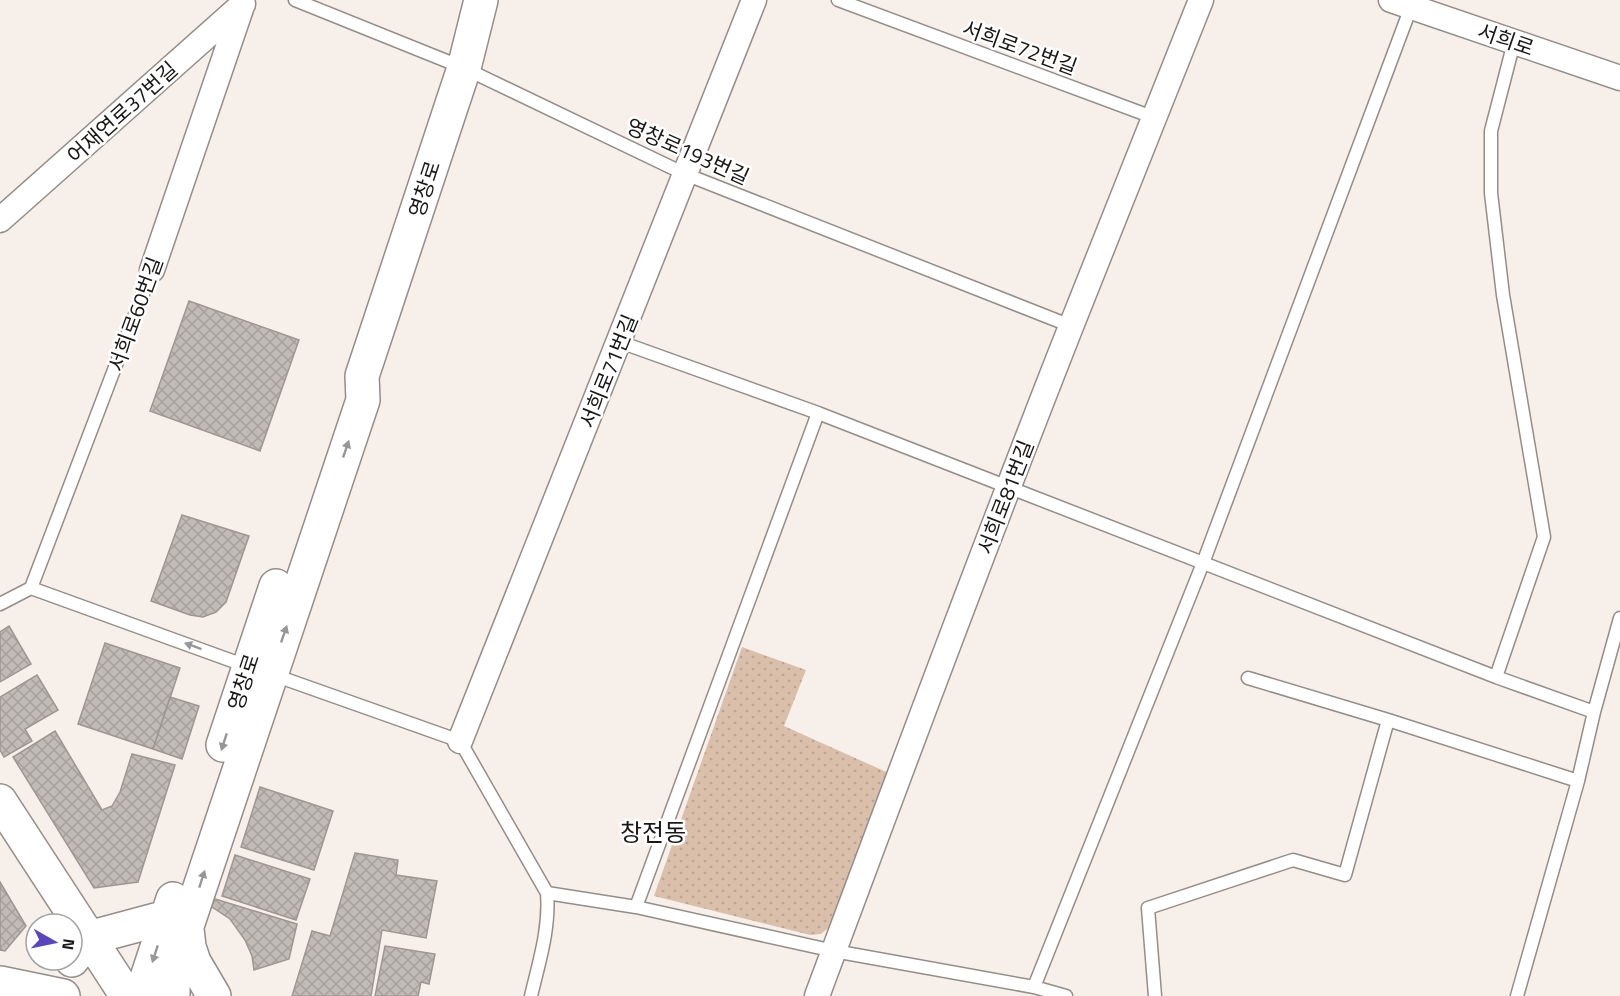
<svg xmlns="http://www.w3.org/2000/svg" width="1620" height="996" font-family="'Titillium Web','Noto Sans KR',sans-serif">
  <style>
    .grass { fill: url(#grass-dots) }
    .building { fill: url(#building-cross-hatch); stroke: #9d9792; stroke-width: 1.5 }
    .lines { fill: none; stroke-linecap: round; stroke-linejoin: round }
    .lane-casing { stroke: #948d88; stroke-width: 15 }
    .street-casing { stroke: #948d88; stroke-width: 27 }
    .secondary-casing { stroke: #948d88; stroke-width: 36 }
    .lane { stroke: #fff; stroke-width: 12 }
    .street { stroke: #fff; stroke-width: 24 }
    .secondary { stroke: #fff; stroke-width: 33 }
    .oneway { fill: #989796 }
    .labels { text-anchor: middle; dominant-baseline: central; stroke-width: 5; stroke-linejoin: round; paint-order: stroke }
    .street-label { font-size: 21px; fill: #1a1816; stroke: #fff }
    .quarter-label { font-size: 24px; fill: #1a1816; stroke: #fff }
  </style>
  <defs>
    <pattern id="grass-dots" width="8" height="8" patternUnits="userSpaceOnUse" patternTransform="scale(1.5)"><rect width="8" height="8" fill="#dac0ab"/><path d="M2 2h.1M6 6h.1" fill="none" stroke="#baa492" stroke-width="1.8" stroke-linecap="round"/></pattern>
    <pattern id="building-cross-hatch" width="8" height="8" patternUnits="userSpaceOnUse" patternTransform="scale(1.5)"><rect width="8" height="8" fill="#c1bbb5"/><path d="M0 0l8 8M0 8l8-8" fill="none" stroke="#a5a09b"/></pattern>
  </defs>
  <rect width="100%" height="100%" fill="#f7f0ea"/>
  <path class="grass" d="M742 647 806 670 784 726 893 775 837 921 821 934 810 935 654 896Z"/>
  <path class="building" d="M189 301 299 340 260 451 150 411Z
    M182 515 249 536 226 602 216 612 203 617 190 615 151 601Z
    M9 626 31 664 0 682V632Z
    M105 643 180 668 153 749 78 724Z
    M37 675 58 710 25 729 32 741 4 757 0 750V697Z
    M170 697 199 706 182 759 153 749Z
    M55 731 102 810 112 806 120 792 132 754 175 765 138 882 94 888 13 757Z
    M260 787 333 811 314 870 241 847Z
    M355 853 398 860 396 875 437 881 426 938 382 930 371 996H292L312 931 330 936Z
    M235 855 310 879 296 920 222 896Z
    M0 882 26 926 5 951 0 950Z
    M212 898 297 924 289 959 254 970 252 956 245 940 230 919 209 905Z
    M385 946 435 954 429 984 421 982 418 996H375Z"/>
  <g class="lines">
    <g class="lane-casing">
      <path id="lane" d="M295 0 464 68 685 174 1071 326
        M838 0 1155 118
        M620 342 818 413 1496 677 1594 712
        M31 588 249 667
        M0 604 31 588 152 270
        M271 674 460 741 547 893 636 907 834 951 1034 987 1066 996
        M1496 677 1544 537 1503 295 1491 193V131L1514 42
        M1248 678 1388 720 1578 781
        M636 907 818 413
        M1034 987 1203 563 1411 7
        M531 996C539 962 550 928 547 893
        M1155 996 1148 908 1293 860 1345 875 1388 720
        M1517 996 1578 781 1594 712 1620 618"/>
    </g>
    <g class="street-casing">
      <path id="street" d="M1391 0 1620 78
        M0 220 243 4
        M152 270 242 6
        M460 741 754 0
        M817 996C900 773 983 550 1070 329 1113 219 1158 110 1201 0"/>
    </g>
    <g class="secondary-casing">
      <path id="secondary" d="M223 745 276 586
        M0 801 127 996
        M187 929 189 947 194 962 214 996
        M72 960 89 938 167 917
        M0 983 63 996
        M141 996 173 899
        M173 996V981L187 926 363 400 362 376 464 68 481 0"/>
    </g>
    <use href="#lane" class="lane"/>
    <use href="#street" class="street"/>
    <use href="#secondary" class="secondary"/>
  </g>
  <defs><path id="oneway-solid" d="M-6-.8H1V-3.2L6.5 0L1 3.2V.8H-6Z" transform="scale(1.5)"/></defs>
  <g class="oneway">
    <use href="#oneway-solid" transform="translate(346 449) rotate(-71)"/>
    <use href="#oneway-solid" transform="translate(284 634) rotate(-71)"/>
    <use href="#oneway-solid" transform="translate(193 646) rotate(-160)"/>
    <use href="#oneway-solid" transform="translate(224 742) rotate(108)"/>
    <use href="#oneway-solid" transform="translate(202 879) rotate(-72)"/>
    <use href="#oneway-solid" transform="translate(155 954) rotate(108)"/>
  </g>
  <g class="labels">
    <g class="street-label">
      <text transform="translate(1506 39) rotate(19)">서희로</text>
      <text transform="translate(1020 47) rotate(20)">서희로72번길</text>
      <text transform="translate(122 112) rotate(-42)">어재연로37번길</text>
      <text transform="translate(688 151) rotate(24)">영창로193번길</text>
      <text transform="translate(424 189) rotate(-72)">영창로</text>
      <text transform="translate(135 314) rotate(-70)">서희로60번길</text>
      <text transform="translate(608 371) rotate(-68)">서희로71번길</text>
      <text transform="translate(1005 497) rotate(-69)">서희로81번길</text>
      <text transform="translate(243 682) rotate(-72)">영창로</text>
    </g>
    <g class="quarter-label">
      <text x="653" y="832">창전동</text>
    </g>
  </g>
  <g transform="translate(54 942) rotate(99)"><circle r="28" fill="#ffffff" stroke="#a3a3a2" stroke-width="1.5"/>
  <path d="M0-4.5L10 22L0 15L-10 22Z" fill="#5a45be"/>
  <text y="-9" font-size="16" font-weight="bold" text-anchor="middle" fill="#1a1816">N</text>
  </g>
</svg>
